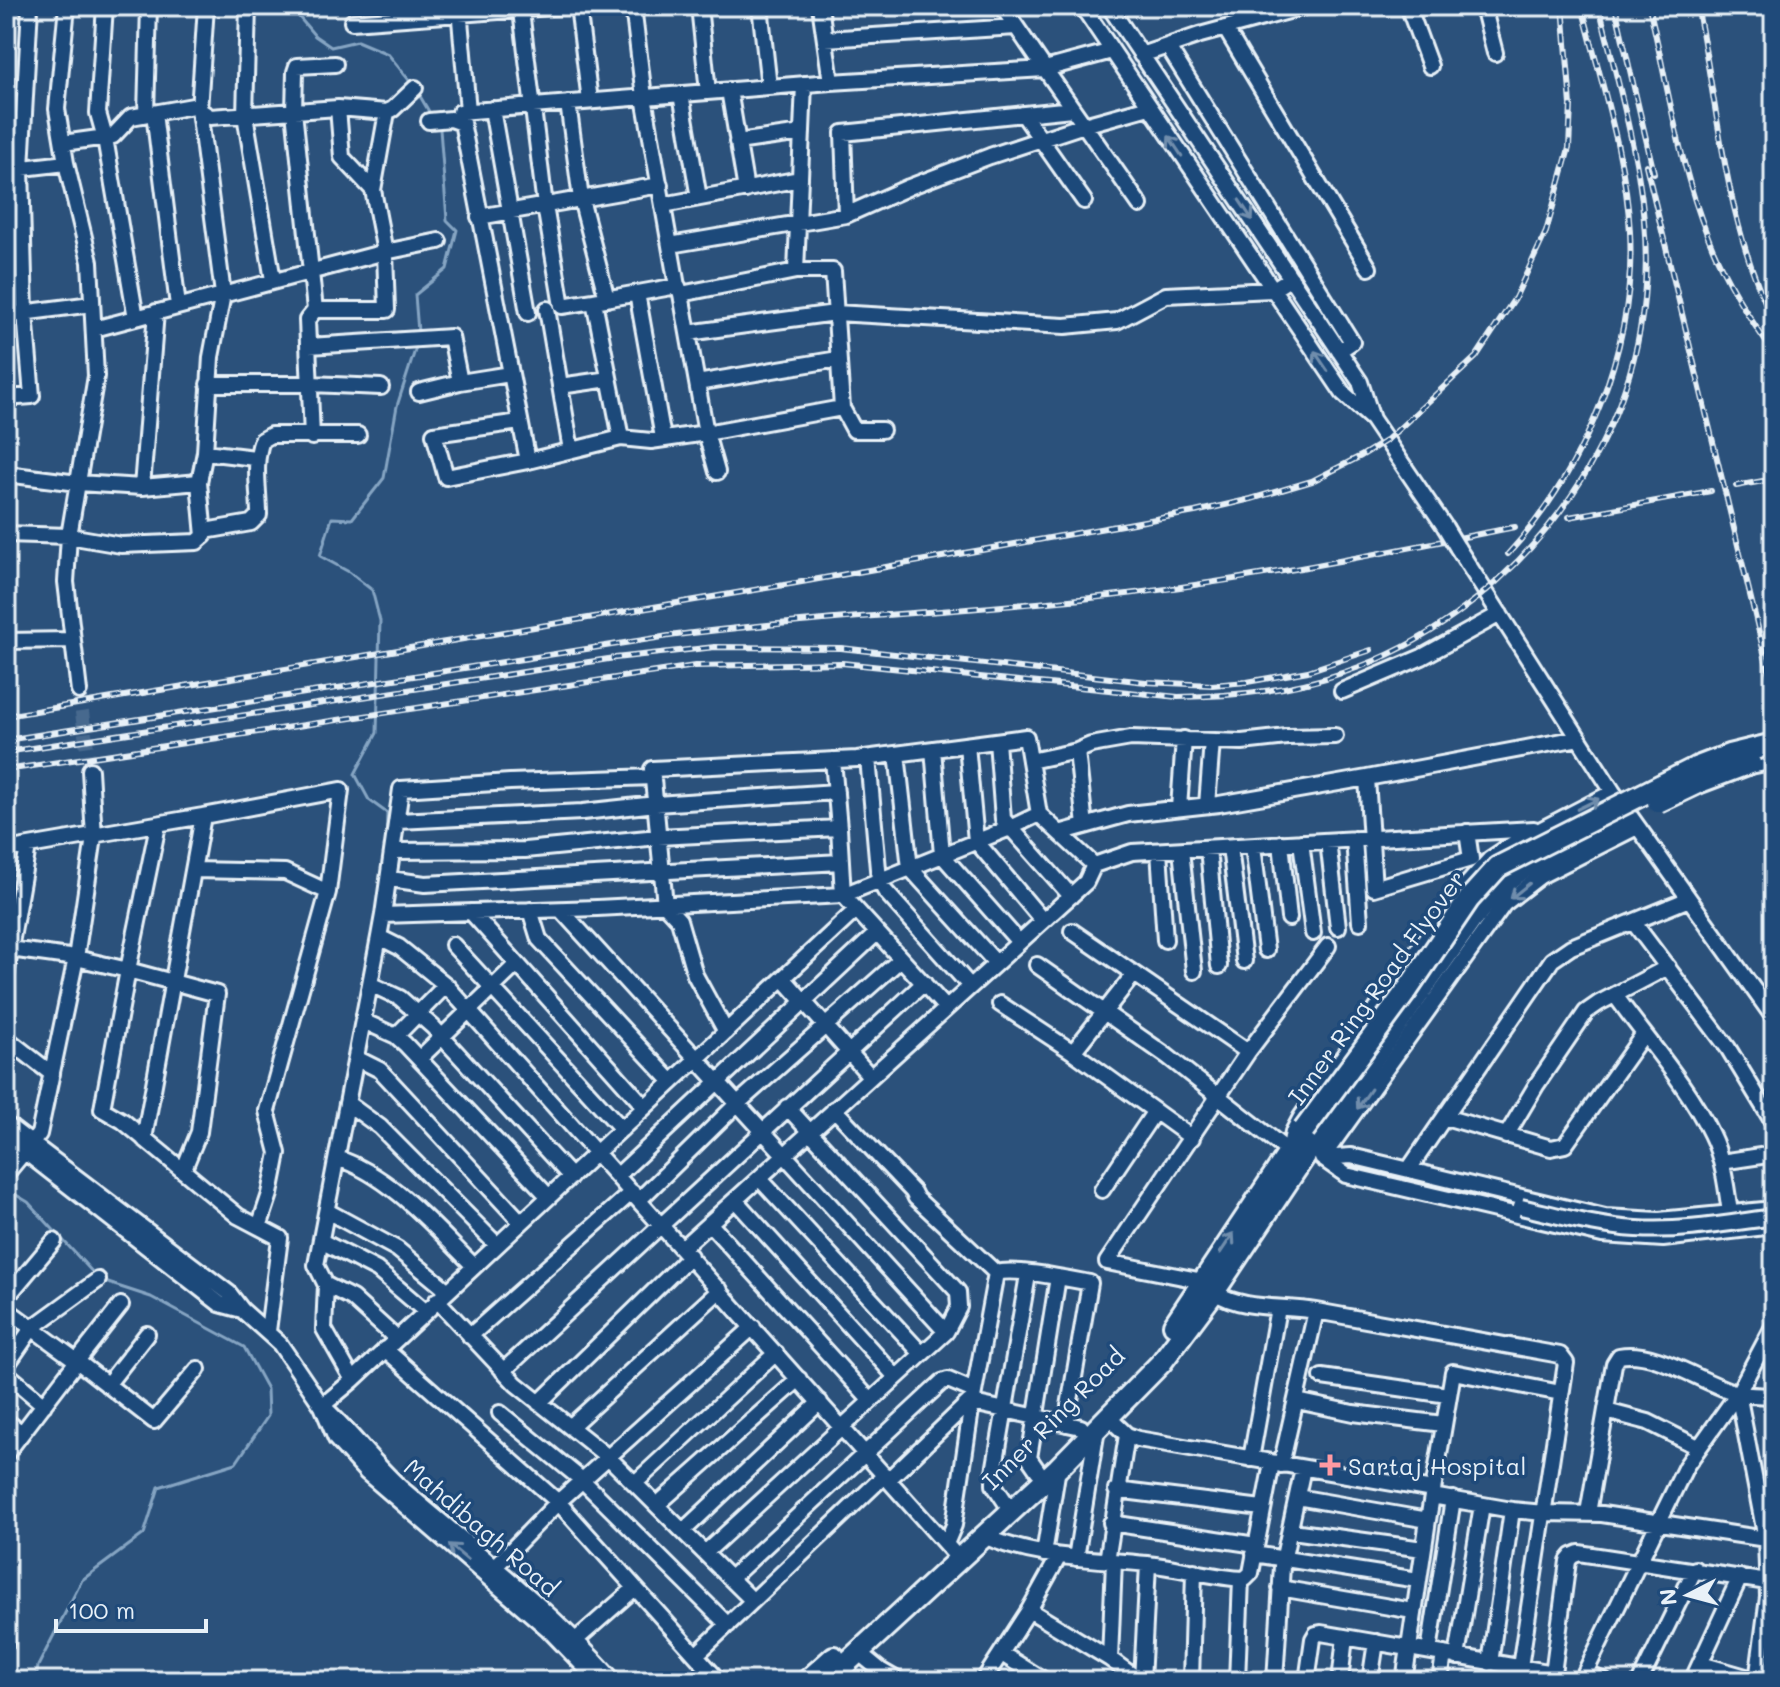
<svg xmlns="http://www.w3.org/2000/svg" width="1780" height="1687" font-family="Mali,sans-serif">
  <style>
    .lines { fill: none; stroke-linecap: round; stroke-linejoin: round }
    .stream { stroke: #86a5c3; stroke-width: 3 }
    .minor-tunnel { stroke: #47698e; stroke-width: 14; stroke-dasharray: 14 7; stroke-linecap: butt }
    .minor-casing { stroke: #e8f1f8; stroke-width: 20 }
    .highway-casing { stroke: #e8f1f8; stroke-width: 26 }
    .minor { stroke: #1f4a7a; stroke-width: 14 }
    .highway { stroke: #1f4a7a; stroke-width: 20 }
    .rail-casing { stroke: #e8f1f8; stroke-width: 6 }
    .rail { stroke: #1f4a7a; stroke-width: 3; stroke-dasharray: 9; stroke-linecap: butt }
    .minor-bridge-casing { stroke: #e8f1f8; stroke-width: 20; stroke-linecap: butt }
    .highway-bridge-casing { stroke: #e8f1f8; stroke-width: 26; stroke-linecap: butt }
    .minor-bridge { stroke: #1f4a7a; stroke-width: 14 }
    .highway-bridge { stroke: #1f4a7a; stroke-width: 20 }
    .oneway { stroke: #6f8dac }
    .poi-dot { fill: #ff9aa2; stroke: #1f4a7a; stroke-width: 3 }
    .labels { text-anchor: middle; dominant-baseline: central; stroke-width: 7; stroke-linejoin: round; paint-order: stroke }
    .street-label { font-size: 24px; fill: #e8f1f8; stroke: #1f4a7a }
    .poi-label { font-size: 24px; fill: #e8f1f8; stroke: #1f4a7a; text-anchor: start }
  </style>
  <rect width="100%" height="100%" fill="#2b517b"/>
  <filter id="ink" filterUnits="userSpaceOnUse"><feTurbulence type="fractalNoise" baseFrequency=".0125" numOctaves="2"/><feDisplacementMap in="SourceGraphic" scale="16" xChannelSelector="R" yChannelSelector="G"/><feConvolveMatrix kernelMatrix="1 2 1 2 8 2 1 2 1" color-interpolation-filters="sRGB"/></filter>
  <g filter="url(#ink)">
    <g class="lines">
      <path class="stream" d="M300 6 299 17 315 36 331 47 357 41 388 54 413 85
        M417 91 431 115
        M418 332 415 295 447 269 457 230 447 220 440 129 437 125
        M386 846 387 813 369 800 355 774 377 733 380 621 372 590 349 572 320 556 332 518 352 519 384 478 397 406 417 344
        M6 1189 28 1202 96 1276
        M36 1681 38 1666 82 1580 144 1534 159 1487 236 1463 268 1416 267 1389 244 1347 151 1297 102 1281"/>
      <path class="minor-tunnel" d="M79 691 90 770"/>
      <g class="minor-casing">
        <path id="minor" d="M67 6 57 109 66 163 90 262 96 376 69 536 66 582 79 691
          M105 6 98 113 105 138 136 318
          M248 6 245 115 273 280
          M578 6 590 101
          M633 6 644 97 677 286 594 301 621 438 528 461 460 112C583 101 707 92 831 82
          M699 6 708 92
          M760 6 769 87
          M820 6 831 82 1045 69 1002 6
          M1082 6 1343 393 1372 419 1445 527
          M1109 6 1360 382 1372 419
          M1408 6 1430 66
          M1483 6 1495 53
          M459 8 468 111
          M521 11 545 206 562 306 594 301
          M352 22 564 6
          M1225 28 1369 268
          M825 39 1016 27
          M1168 47 1352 342 1339 351
          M1112 51 1045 69 1140 205
          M1141 55 1200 35 1307 6
          M729 90 746 190
          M681 94 699 198
          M568 103 581 199 607 299
          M338 108 387 112 393 109 415 88
          M492 109 528 313
          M154 113 178 306
          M146 114 149 6
          M1023 114 1084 201
          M429 121 451 119 462 123
          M737 142 802 133
          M63 143 113 136 131 117 193 106 210 117 338 108 342 157 373 190 385 252 94 329
          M6 170 66 163
          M373 190 387 112
          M663 205 800 179
          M846 215 843 133 1072 109
          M479 217 660 185
          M670 245 846 215 909 187 990 156 1084 125 1149 107
          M678 286 681 294 796 271 804 84
          M637 293 663 438
          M681 294 706 433 842 408 833 271H796
          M547 309 571 450
          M315 310H387L385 252 439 241
          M6 315 92 304
          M688 333 835 313 1065 326 1117 321 1166 295 1272 290 1291 278
          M309 346 451 337 460 382
          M697 383 838 359
          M208 384H311L381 387
          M560 386 609 379
          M419 392 460 382 510 374
          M6 398 32 396 25 313 21 168 30 6
          M842 408 854 430H882
          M520 422 434 434 446 477 528 461
          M312 437 307 320 315 310 294 111 295 72 297 66 335 64
          M621 438 651 441 706 433 717 472
          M205 452 255 458
          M6 474 78 483 142 487 199 482
          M142 487 156 312
          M205 531 251 523 259 515C259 490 253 464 262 440L271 435H358
          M6 534 69 536 121 545 197 542 204 536 199 482 205 452 211 357 223 294 199 110 206 6
          M1457 547 1613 792 1774 1018
          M6 641 72 640
          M1342 691 1422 657 1500 614
          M997 741 1003 819 1071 896
          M967 745 976 841 1043 921
          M933 749 942 855 1019 942
          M1077 751 1085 826
          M897 754 910 868 996 963
          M868 758 879 880 885 891 970 986
          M1030 761 1077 751 1091 745 1131 738 1242 742 1287 737 1335 736
          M1367 778 1579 738
          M1207 805 1212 741
          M1179 808 1184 739
          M398 821 583 812 656 804 836 792
          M158 825 128 970 217 994 199 1132 183 1171
          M839 828 843 895 946 1008
          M1059 833 1128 814 1219 804 1367 778 1374 888 1471 859 1467 832
          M1354 839 1360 922
          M1328 841 1338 927
          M1301 842 1313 933
          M1281 843 1289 918
          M1253 846 1266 950
          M1230 847 1244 961
          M1208 848 1219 966
          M6 850 203 816 144 1139
          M1181 850 1194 971
          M395 851 525 850 658 837 839 828 833 760
          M1159 851 1165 940
          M1094 865 1132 852 1534 829
          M194 870 285 872 328 892 341 790 203 816
          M390 879 425 884 841 862
          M530 910 539 939 672 1082
          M561 910 946 1332 705 1553
          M471 912 645 1107
          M383 915 401 789 510 782 653 777
          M1634 923 1728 1048 1774 1124
          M1072 931 1248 1052
          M453 945 622 1129
          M10 949 28 847
          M1037 965 1167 1056 1289 1152 1293 1132 1301 1117 1452 901 1490 859 1511 845 1613 792
          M1134 974 1073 1052 1192 1138
          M6 977 10 949 76 958 128 970 102 1109 123 1121 238 1216 280 1238 268 1331
          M784 979 870 1076
          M370 984 400 998 433 1027 571 1177
          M1615 995C1647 1040 1687 1084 1711 1134 1724 1160 1727 1192 1731 1220
          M1000 1004 1073 1052
          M363 1021 396 1036 405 1044 549 1197
          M726 1032 695 975 679 920 665 905 652 769 857 759 1026 737 1039 814 1010 828 843 895 597 908 383 915 379 937 399 947 446 985 959 1559
          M396 1036 446 985
          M6 1038 52 1074
          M356 1058 380 1070 521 1222
          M419 1059 517 964
          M347 1103 380 1127 497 1245
          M787 1107 958 1292 959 1307 946 1332
          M834 1109 913 1192 916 1198 996 1273
          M1445 1117 1551 1148 1565 1145 1643 1035
          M6 1124 229 1293 242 1310 280 1344 322 1406 336 1439 367 1473 548 1629 598 1681
          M1506 1136 1537 1084 1586 1012 1599 1003 1668 967
          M6 1137 220 1304 242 1310
          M337 1158C392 1176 434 1227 474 1266
          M1322 1158 1504 904 1540 876 1637 827
          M1322 1158 1346 1175 1602 1235 1663 1239 1774 1226
          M1322 1158 1351 1156 1605 1217 1659 1220 1774 1209
          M1721 1162 1774 1154
          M1409 1169 1552 960 1571 947 1689 899
          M6 1174 39 1134 76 958 94 837 90 770
          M617 1176 877 933
          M759 1178 922 1354
          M1102 1190 1155 1111
          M639 1200 737 1104 901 959
          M735 1200 896 1377
          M327 1211 397 1249 448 1291
          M709 1223 870 1400
          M259 1227 270 1194 278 1153 267 1111 328 892
          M321 1241 377 1270 425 1311
          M682 1248 1086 882 1094 865 1039 814
          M996 1273C1014 1267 1069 1279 1090 1283L1066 1424
          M1203 1281 1107 1262 1248 1052 1328 946
          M326 1285 352 1298 397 1339
          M1214 1292C1244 1311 1283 1305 1316 1311L1560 1355 1566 1363 1520 1667
          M6 1298 54 1241
          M437 1300 516 1384 608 1457 753 1601
          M121 1305 77 1361 154 1421 198 1369
          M6 1309 77 1361 6 1454
          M470 1336 632 1192
          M385 1349 558 1502 719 1681
          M6 1366 32 1328 98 1280
          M503 1371 924 983
          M6 1373 44 1405
          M1322 1377 1448 1395
          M353 1380 324 1329 326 1285 316 1265 379 937
          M107 1385 147 1334
          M1738 1393 1766 1539 1768 1597 1757 1681
          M1297 1401 1353 1413 1443 1424
          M539 1403 690 1256
          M322 1406 353 1380 856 910
          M328 1411C353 1435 374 1463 400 1487 474 1550 549 1608 614 1681
          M1606 1411 1648 1422 1698 1447
          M500 1413 582 1480 728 1625
          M1109 1418 1127 1435 1138 1439 1433 1490
          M6 1421 22 1433
          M570 1427 720 1290
          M1251 1459 1278 1308
          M1281 1465 1316 1311
          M1038 1471 1029 1458 1058 1277
          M889 1479 969 1402 1081 1427
          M635 1483 776 1353
          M1116 1490 1262 1508
          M1432 1496 1512 1510 1544 1513 1602 1514 1766 1539
          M1297 1497 1428 1520 1404 1681
          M1006 1503 994 1485V1472L1028 1275
          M657 1505 799 1379
          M1588 1513 1614 1364 1619 1356C1657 1349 1701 1383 1737 1393 1748 1396 1762 1395 1774 1396
          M1428 1520 1453 1372 1561 1393
          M1111 1523 1256 1545
          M683 1531 820 1402
          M1292 1531 1423 1549
          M984 1536C1036 1559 1092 1558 1147 1564 1180 1567 1213 1578 1245 1579L1251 1573 1272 1463
          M946 1544 954 1525 972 1403 996 1273
          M1044 1554 1058 1468
          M1254 1554 1418 1580
          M1059 1556 1029 1610 1110 1659 1140 1681
          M1076 1558 1097 1429
          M1107 1561 1127 1435
          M489 1573 558 1502 753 1327
          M731 1578 942 1382 948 1380 974 1391
          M1280 1588 1413 1611
          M6 1638V1643
          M577 1639 635 1588
          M1429 1651 1453 1499
          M858 1652 880 1670 899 1681
          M1002 1654 1045 1681
          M696 1655 885 1475
          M1457 1657 1482 1505
          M1110 1659 1114 1561
          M1490 1663 1512 1510
          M1701 1664 1760 1681
          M1585 1673 1604 1681
          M983 1681 1029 1610
          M1142 1681 1148 1564
          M1191 1681 1194 1571
          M1237 1681 1241 1579
          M1275 1681 1282 1566 1303 1468
          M1307 1681 1313 1639 1316 1634 1321 1633 1554 1673
          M1340 1681 1345 1637
          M1370 1681 1376 1642
          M1440 1681 1444 1654
          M1552 1681 1568 1561 1572 1556 1579 1553 1774 1583
          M1581 1681 1686 1466 1738 1393 1774 1325
          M1640 1681 1695 1569
          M1692 1681 1740 1577"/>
      </g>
      <g class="highway-casing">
        <path id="highway" d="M1750 763 1774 758
          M1174 1325 1304 1130
          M807 1681 834 1657
          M827 1681 1058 1468 1161 1363 1214 1292 1306 1154 1471 920C1483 905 1495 890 1510 878 1543 852 1586 837 1623 819"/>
      </g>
      <use href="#minor" class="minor"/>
      <use href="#highway" class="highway"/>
      <g class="rail-casing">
        <path id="rail" d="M1615 6 1654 173
          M1649 6C1667 81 1679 165 1708 237 1724 278 1748 317 1774 353
          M1697 6C1719 111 1725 224 1774 321
          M1646 165 1774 694
          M1736 486 1774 479
          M1569 517 1711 491
          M1508 554C1585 470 1636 347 1630 232 1626 156 1600 80 1582 6
          M6 716 796 583 1195 512 1251 499 1312 481 1361 456 1387 440 1476 357 1515 298 1546 232 1569 148 1571 105 1563 6
          M6 740 669 636C816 617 963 612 1110 596 1246 581 1381 553 1515 527
          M6 752 615 658 715 647 841 648 1146 682 1212 685 1247 682 1308 671 1371 650
          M6 770 695 666 842 663 1178 697C1235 696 1291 691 1345 672 1502 619 1629 464 1644 299 1654 200 1622 101 1599 6"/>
      </g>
      <use href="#rail" class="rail"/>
      <g class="minor-bridge-casing">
        <path id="minor-bridge" d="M1445 527 1457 547
          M1521 1207C1560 1216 1598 1227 1637 1229 1683 1232 1729 1223 1774 1217"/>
      </g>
      <g class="highway-bridge-casing">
        <path id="highway-bridge" d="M1658 802 1700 782 1750 763
          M1304 1130 1408 989 1469 899 1498 867 1695 768 1729 755 1774 744"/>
      </g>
      <use href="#minor-bridge" class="minor-bridge"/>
      <use href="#highway-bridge" class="highway-bridge"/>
    </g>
    <defs><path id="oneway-shaft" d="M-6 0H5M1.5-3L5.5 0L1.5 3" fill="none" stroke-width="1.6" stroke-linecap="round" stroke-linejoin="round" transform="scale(2)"/></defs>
    <g class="oneway">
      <use href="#oneway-shaft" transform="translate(1175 146) rotate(-124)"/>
      <use href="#oneway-shaft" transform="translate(1246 210) rotate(56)"/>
      <use href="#oneway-shaft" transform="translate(1321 361) rotate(-124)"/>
      <use href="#oneway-shaft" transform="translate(1588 804) rotate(-26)"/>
      <use href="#oneway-shaft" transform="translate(1520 891) rotate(141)"/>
      <use href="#oneway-shaft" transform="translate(1364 1099) rotate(125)"/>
      <use href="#oneway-shaft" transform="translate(1227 1243) rotate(-56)"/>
      <use href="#oneway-shaft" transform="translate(458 1552) rotate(-140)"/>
    </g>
  </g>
  <path class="poi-dot" d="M1326 1453h8v8h8v8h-8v8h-8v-8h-8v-8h8z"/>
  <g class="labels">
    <g class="street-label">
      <text transform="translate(1376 987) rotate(-54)">Inner Ring Road Flyover</text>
      <text transform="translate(1053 1418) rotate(-45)">Inner Ring Road</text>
      <text transform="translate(482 1527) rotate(41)">Mahdibagh Road</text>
    </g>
    <g class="poi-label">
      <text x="1348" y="1465">Sartaj Hospital</text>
    </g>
  </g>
  <rect width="1780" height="1687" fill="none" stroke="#1f4a7a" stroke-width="32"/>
  <rect x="16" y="16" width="1748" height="1655" fill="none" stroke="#e8f1f8" stroke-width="3" filter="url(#ink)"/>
  <g transform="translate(1688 1595) rotate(264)" stroke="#1f4a7a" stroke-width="6" paint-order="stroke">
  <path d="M0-6L14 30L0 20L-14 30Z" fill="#e8f1f8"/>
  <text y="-12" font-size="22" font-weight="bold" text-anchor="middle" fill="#e8f1f8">N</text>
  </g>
  <path d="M56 1619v12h150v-12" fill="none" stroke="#e8f1f8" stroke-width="4"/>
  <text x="68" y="1619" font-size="24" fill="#e8f1f8" stroke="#1f4a7a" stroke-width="6" paint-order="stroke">100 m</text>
</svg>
